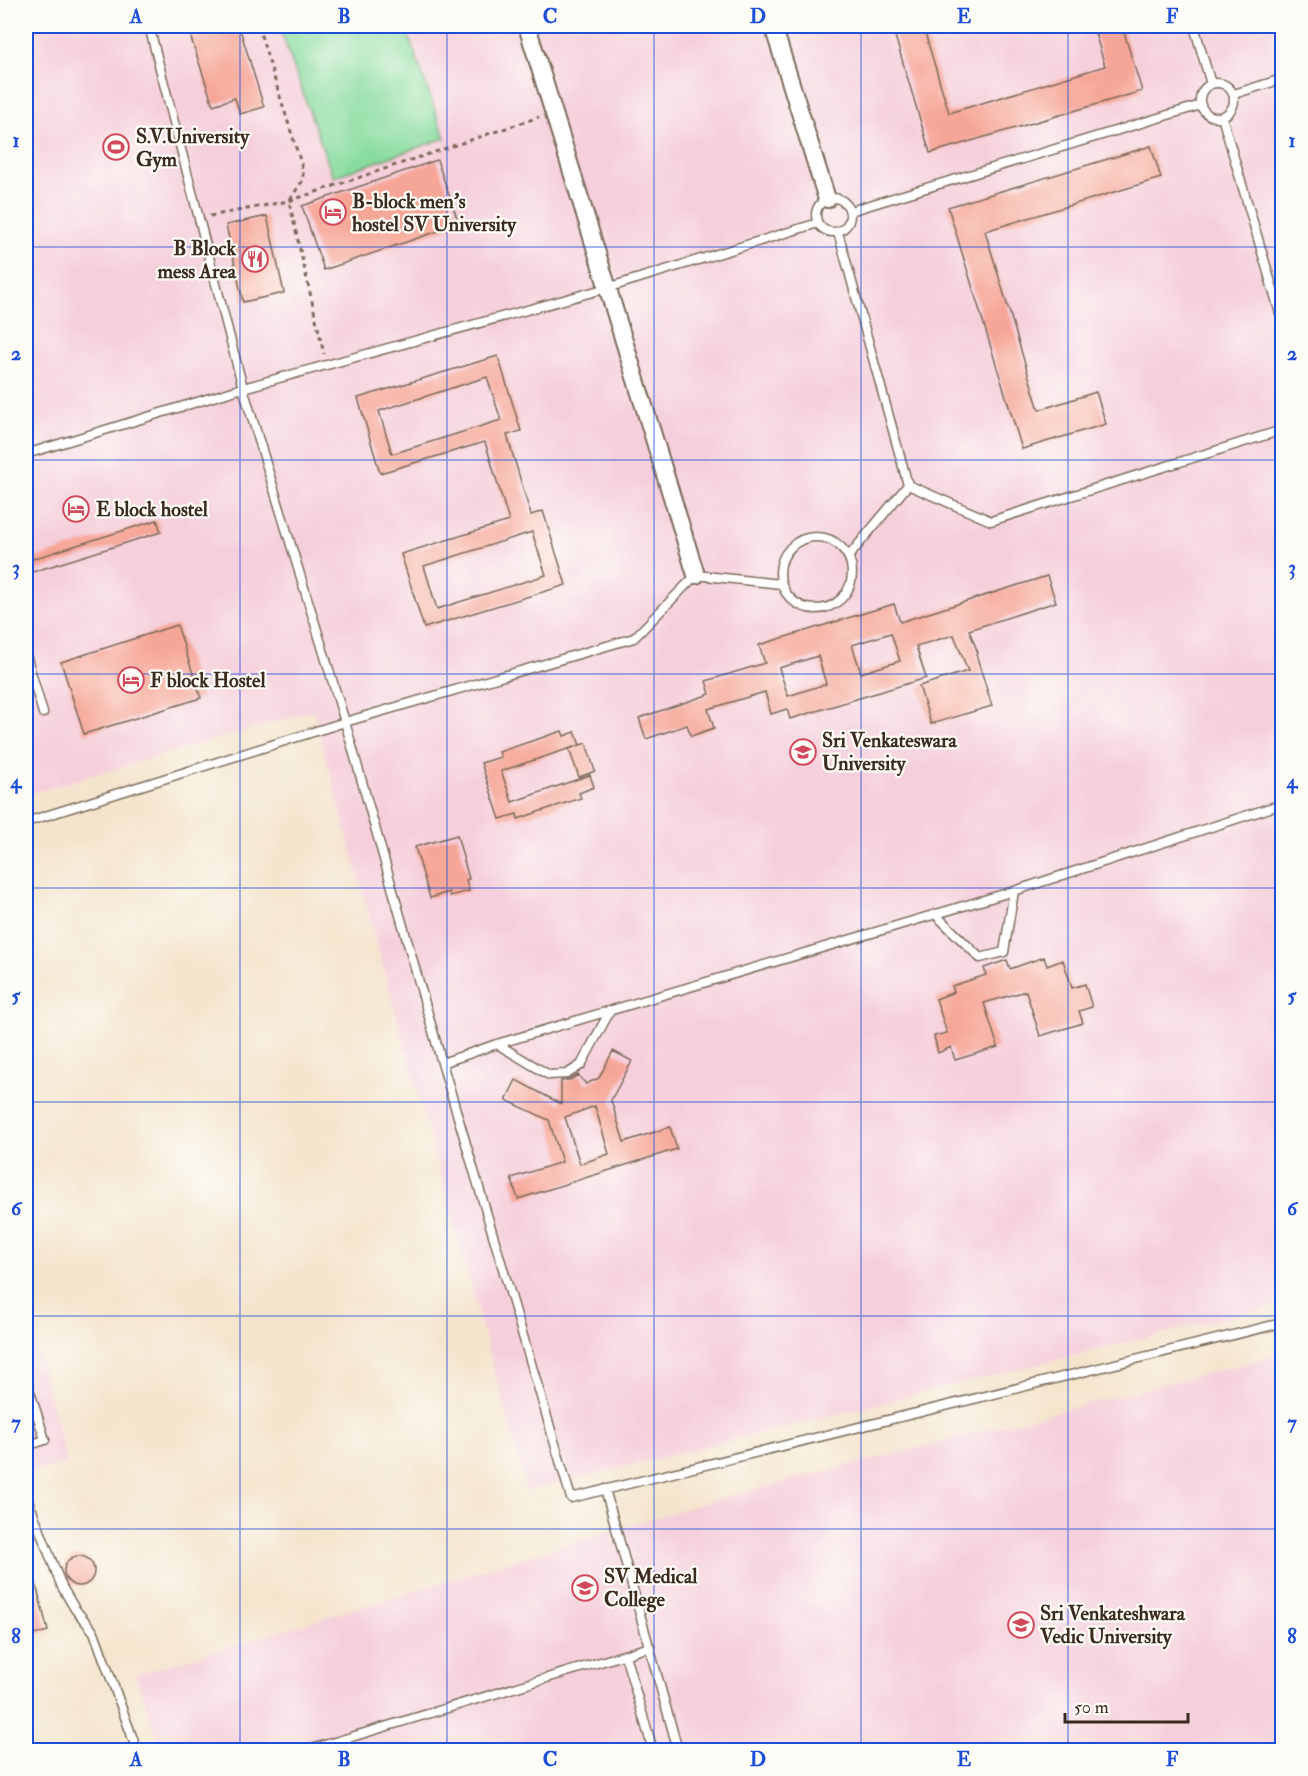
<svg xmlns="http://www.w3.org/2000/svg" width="1308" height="1776" font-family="'IM FELL Double Pica',serif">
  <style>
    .built { fill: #f5cfdb }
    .green { fill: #87dc9e; stroke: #61835e; stroke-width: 1.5 }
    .building { fill: #f6a696; fill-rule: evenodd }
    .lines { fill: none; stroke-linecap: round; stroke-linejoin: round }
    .lane-casing { stroke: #7c6b5b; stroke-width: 11 }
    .street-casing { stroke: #7c6b5b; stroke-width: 20 }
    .path { stroke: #7c6b5b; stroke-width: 3; stroke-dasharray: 4.5 4.5; stroke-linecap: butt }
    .lane { stroke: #fff; stroke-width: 8 }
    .street { stroke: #fff; stroke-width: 16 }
    .grid { fill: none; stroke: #1d4ed8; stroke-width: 1.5; stroke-opacity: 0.55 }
    .labels { text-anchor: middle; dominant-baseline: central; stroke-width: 4.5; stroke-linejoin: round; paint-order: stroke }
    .poi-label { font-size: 20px; font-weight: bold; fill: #3b2a1e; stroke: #fdfcf7; text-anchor: start }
    .neatline { fill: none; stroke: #1d4ed8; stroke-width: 2 }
    .grid-label { font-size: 20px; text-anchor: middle; font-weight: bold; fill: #1d4ed8 }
  </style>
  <rect width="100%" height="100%" fill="#fdfcf7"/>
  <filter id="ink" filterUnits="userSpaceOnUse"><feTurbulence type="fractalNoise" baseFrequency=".0167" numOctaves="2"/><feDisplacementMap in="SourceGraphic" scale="12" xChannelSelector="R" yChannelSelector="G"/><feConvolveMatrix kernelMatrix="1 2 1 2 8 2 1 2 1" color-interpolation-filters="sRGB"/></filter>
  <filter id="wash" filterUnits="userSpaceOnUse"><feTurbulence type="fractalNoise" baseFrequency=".008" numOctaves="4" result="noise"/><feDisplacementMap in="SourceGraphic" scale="24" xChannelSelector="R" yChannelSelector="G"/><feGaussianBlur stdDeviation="1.35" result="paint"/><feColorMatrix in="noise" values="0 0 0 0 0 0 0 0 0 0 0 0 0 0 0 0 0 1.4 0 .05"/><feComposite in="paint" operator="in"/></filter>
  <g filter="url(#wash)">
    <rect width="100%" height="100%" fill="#f4e4cc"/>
    <path class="built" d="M26 26H1282V1304L527 1491 313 711 26 795Z
      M26 1306 67 1463 26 1474Z
      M1282 1354V1750H162L135 1675 714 1500Z"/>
    <path class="green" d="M279 26H405L445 138 333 177Z"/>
    <g id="blocks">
      <path class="building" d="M210 26H239L264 107 240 114 235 98 213 105 189 32Z
        M892 26H923L949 113 1105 66 1093 26H1122L1142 91 930 153Z
        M1151 146 1161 178 985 231 1039 410 1096 392 1106 424 1022 449 948 207Z
        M437 160 459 224 324 270 302 206Z
        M267 216 284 293 243 302 226 225Z
        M498 356 521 431 507 435 531 515 543 511 566 585 424 628 401 554 509 521 485 442 380 473 358 398ZM487 377 501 420 392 454 379 411ZM532 532 546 575 437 609 424 566Z
        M157 520 161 532 26 574V561Z
        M1047 576 1056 602 969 630 978 653 976 654 992 706 931 724 919 686 968 671 954 635 916 646 926 678 790 719 787 709 771 714 765 692 708 709 714 728 691 736 687 725 646 739 639 718 710 694 706 681 765 663 759 645 894 604 900 622ZM891 633 900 661 861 673 852 645ZM818 656 826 684 788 696 779 668Z
        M177 625 201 698 84 734 61 662Z
        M562 731 564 736 575 732 580 745 501 771 512 802 590 775 594 787 579 793 581 798 544 810 518 819 517 814 500 819 481 763 501 757 499 752Z
        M586 743 595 771 579 777 569 749Z
        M457 835 469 879 466 880 469 891 450 896 449 892 430 898 415 847Z
        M1044 957 1047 966 1063 960 1072 988 1085 984 1092 1007 1079 1011 1083 1023 1040 1036 1026 991 984 1003 998 1047 955 1060 951 1047 938 1053 934 1036 947 1033 936 999 954 992 952 986 986 975 984 968 1007 960 1010 969Z
        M613 1051 632 1061 611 1100 624 1142 670 1127 677 1149 518 1199 511 1178 562 1162 549 1120 506 1100 516 1080 561 1104V1081L570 1080 578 1075 586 1084 599 1078ZM595 1106 609 1154 580 1164 565 1117Z
        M64 1571a15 15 0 1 1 30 0a15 15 0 1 1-30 0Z
        M30 1561 48 1631 26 1637V1562Z"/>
    </g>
  </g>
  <g filter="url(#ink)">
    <use href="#blocks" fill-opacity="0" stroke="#7c6b5b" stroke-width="1.5"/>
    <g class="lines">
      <g class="lane-casing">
        <path id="lane" d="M149 26 243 388 345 722 442 1063 571 1498 1282 1323
          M1194 26 1211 84
          M1200 100a17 17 0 1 1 34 0a17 17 0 1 1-34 0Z
          M1234 94 1282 79
          M1222 117 1282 320
          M816 215a17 17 0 1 1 34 0a17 17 0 1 1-34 0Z
          M850 211 1201 105
          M838 232 908 485 991 521 1282 430
          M26 454 243 388 607 288 818 223
          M780 573a36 36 0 1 1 72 0a36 36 0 1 1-72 0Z
          M849 556 908 485
          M26 655 43 713
          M26 822 345 722 634 638 696 575 781 584
          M935 914 980 958 1004 952 1014 891
          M497 1044 549 1075 567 1074 581 1065 610 1011
          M442 1063 497 1044 1014 891 1282 804
          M26 1379 45 1440 26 1446
          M605 1489 678 1750
          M26 1495 62 1587 75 1609 94 1632 137 1750
          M625 1655 653 1750
          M308 1750 650 1647"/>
      </g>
      <g class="street-casing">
        <path id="street" d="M527 26 696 575
          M773 26 827 199"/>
      </g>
      <path class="path" d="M258 26 303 170V180L289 201 324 354
        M210 216 289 201 539 117"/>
      <use href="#lane" class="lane"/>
      <use href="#street" class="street"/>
    </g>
  </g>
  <path class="grid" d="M240 26V1750M447 26V1750M654 26V1750M861 26V1750M1068 26V1750M26 247H1282M26 460H1282M26 674H1282M26 888H1282M26 1102H1282M26 1316H1282M26 1529H1282"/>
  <defs>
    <g id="stadium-ring" transform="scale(1.35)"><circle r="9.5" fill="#fdfcf7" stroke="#d1495b" stroke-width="1.5"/><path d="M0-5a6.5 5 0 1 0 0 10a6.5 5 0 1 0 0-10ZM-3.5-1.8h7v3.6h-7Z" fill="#d1495b"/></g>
    <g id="hotel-ring" transform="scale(1.35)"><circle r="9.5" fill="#fdfcf7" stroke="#d1495b" stroke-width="1.5"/><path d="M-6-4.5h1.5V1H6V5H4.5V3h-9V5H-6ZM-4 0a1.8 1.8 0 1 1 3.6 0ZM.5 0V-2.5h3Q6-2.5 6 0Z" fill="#d1495b"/></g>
    <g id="restaurant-ring" transform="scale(1.35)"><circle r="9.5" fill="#fdfcf7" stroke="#d1495b" stroke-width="1.5"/><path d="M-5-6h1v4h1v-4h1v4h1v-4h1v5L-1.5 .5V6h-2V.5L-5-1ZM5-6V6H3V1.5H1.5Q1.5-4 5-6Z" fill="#d1495b"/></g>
    <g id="university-ring" transform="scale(1.35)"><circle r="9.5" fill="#fdfcf7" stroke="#d1495b" stroke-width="1.5"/><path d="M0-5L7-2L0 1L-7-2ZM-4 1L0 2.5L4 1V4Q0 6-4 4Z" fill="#d1495b"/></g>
  </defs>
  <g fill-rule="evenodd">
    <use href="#stadium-ring" x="116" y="147"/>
    <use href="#hotel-ring" x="333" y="212"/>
    <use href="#restaurant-ring" x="255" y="259"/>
    <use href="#hotel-ring" x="76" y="509"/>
    <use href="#hotel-ring" x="131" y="680"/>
    <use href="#university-ring" x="803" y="752"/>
    <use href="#university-ring" x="585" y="1588"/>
    <use href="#university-ring" x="1021" y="1625"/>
  </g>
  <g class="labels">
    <g class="poi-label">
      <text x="136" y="136">S.V.University<tspan x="136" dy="23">Gym</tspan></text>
      <text x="352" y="201">B-block men's<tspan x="352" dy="23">hostel SV University</tspan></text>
      <text x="236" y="248" text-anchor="end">B Block<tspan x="236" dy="23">mess Area</tspan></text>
      <text x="96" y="509">E block hostel</text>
      <text x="150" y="680">F block Hostel</text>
      <text x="822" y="740">Sri Venkateswara<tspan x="822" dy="23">University</tspan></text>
      <text x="604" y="1576">SV Medical<tspan x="604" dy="23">College</tspan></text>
      <text x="1040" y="1613">Sri Venkateshwara<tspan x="1040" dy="23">Vedic University</tspan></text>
    </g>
  </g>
  <rect width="1308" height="1776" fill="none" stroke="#fdfcf7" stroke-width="66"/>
  <path d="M1065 1713v9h123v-9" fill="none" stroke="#3b2a1e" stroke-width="3"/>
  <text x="1074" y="1713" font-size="18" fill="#3b2a1e" stroke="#fdfcf7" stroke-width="4.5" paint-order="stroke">50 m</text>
  <rect x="33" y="33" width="1242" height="1710" class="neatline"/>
  <g class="grid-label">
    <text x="136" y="23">A</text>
    <text x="344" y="23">B</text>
    <text x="550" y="23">C</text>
    <text x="758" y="23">D</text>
    <text x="964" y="23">E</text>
    <text x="1172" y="23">F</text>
    <text x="16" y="147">1</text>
    <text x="1292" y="147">1</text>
    <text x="16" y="360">2</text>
    <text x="1292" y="360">2</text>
    <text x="16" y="574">3</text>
    <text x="1292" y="574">3</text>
    <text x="16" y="788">4</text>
    <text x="1292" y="788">4</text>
    <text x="16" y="1002">5</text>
    <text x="1292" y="1002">5</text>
    <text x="16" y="1215">6</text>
    <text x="1292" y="1215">6</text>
    <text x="16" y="1429">7</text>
    <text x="1292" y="1429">7</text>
    <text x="16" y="1643">8</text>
    <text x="1292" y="1643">8</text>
    <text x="136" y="1766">A</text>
    <text x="344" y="1766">B</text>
    <text x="550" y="1766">C</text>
    <text x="758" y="1766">D</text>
    <text x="964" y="1766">E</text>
    <text x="1172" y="1766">F</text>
  </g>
</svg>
